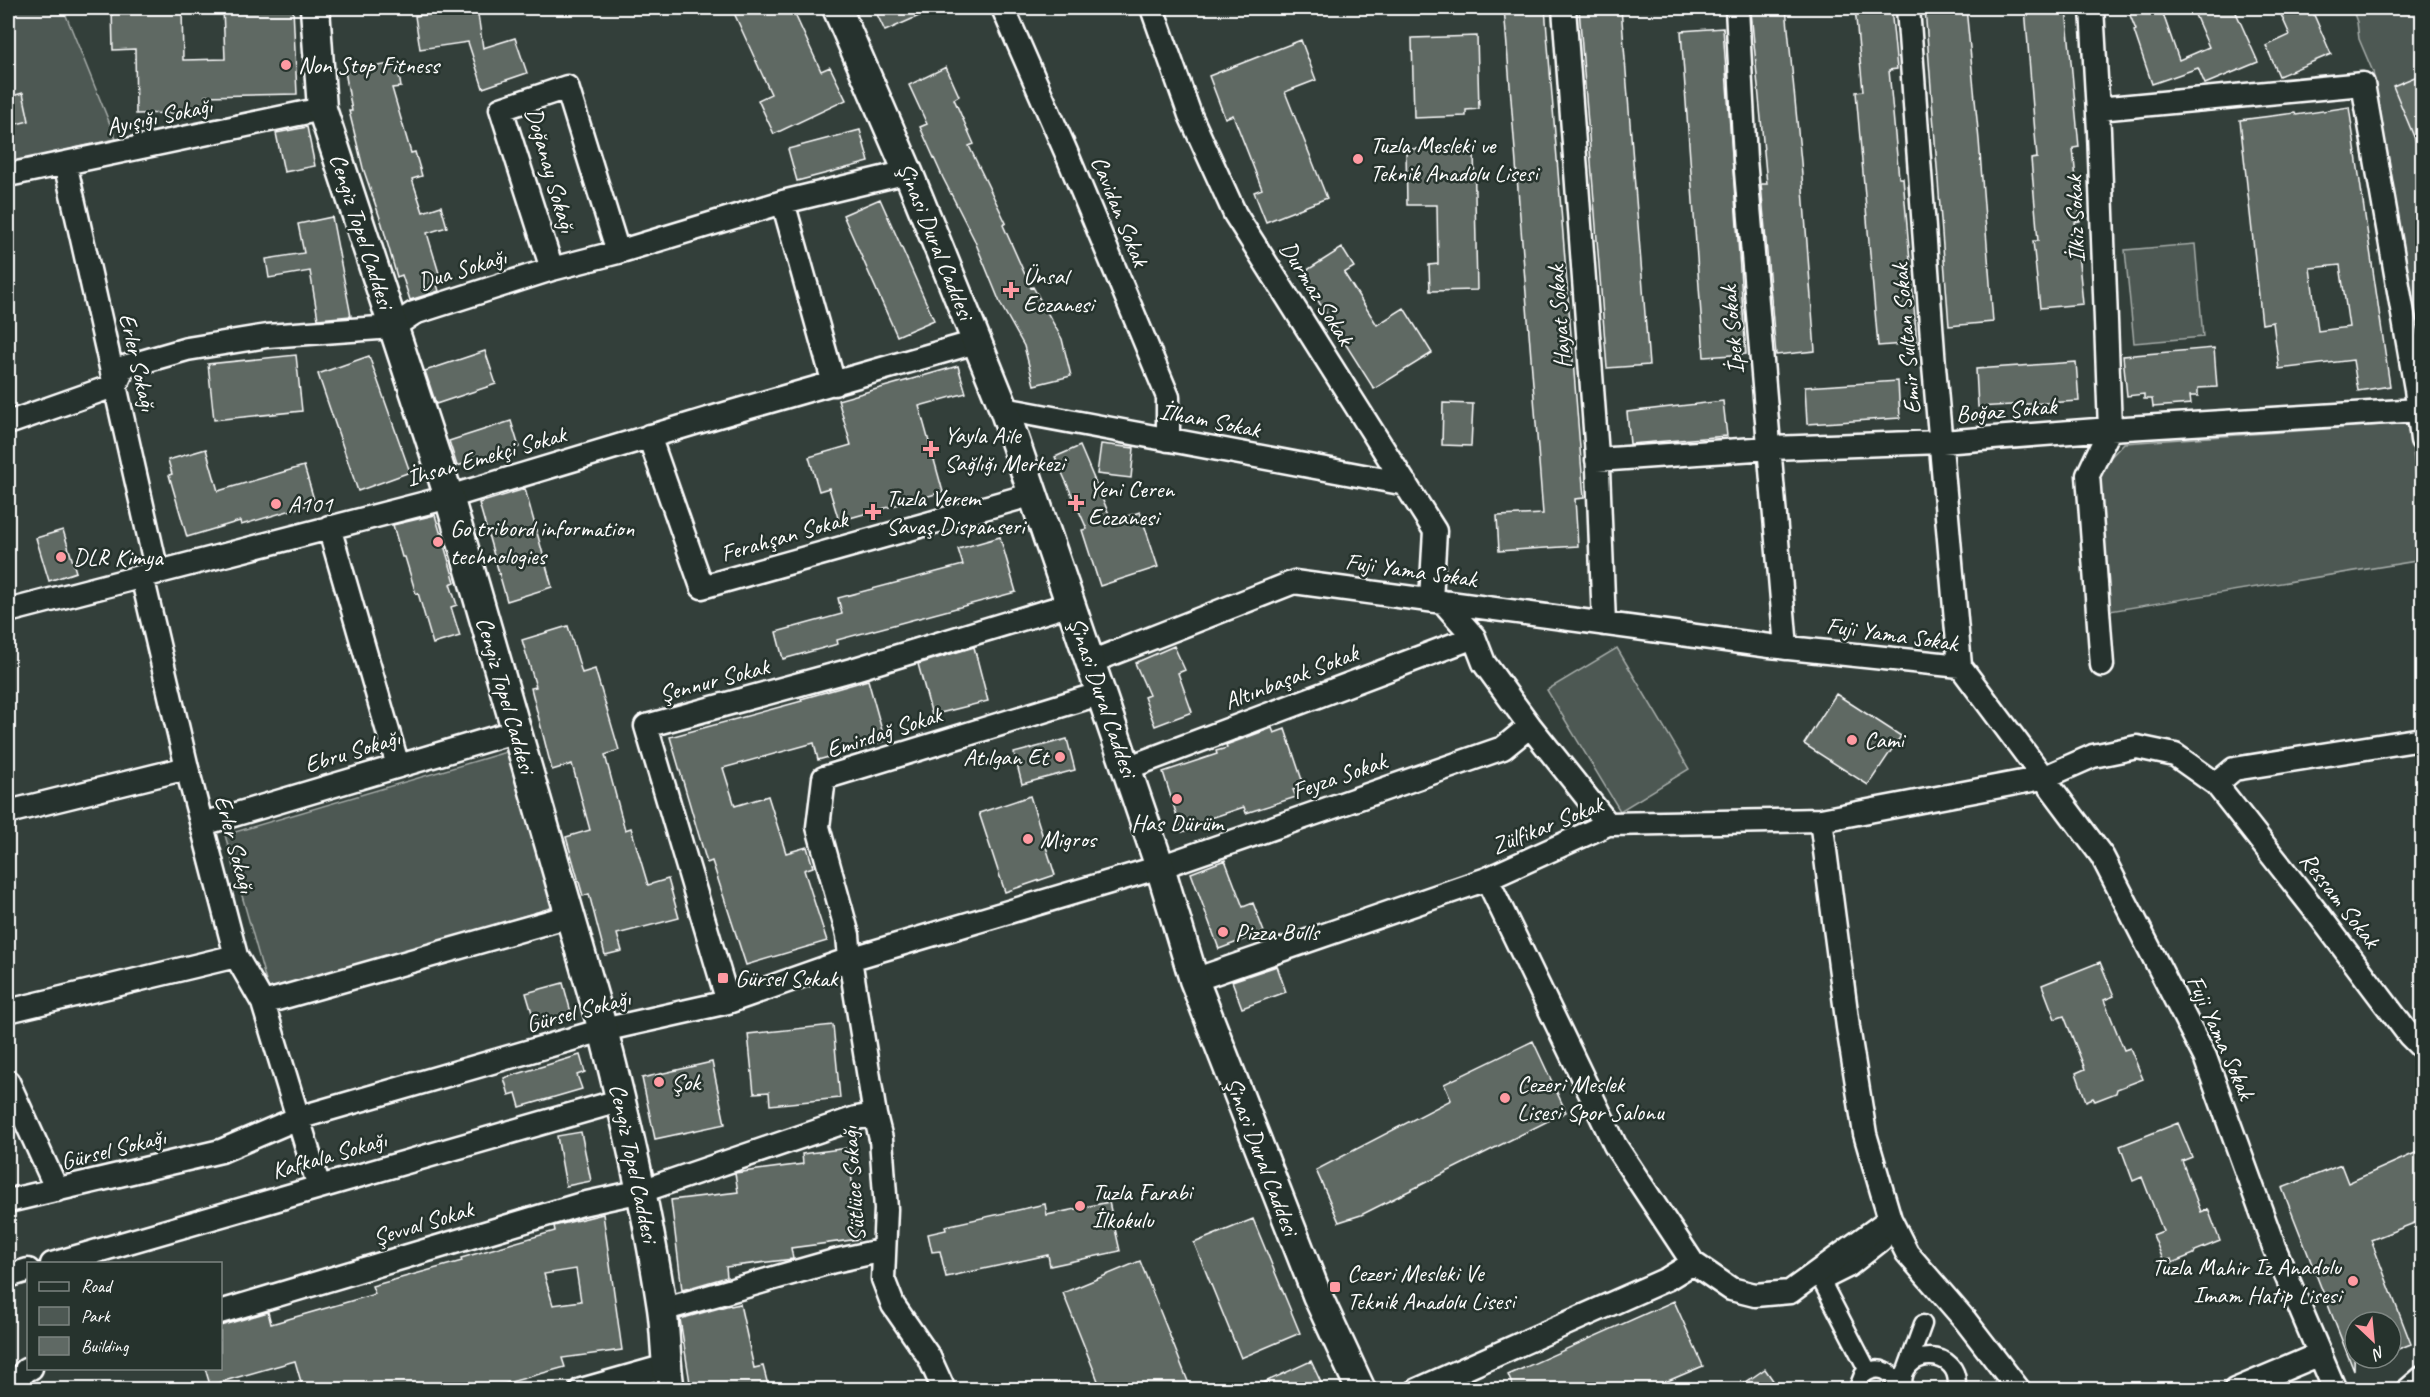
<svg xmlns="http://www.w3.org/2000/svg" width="2430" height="1397" font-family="Caveat,sans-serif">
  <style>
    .green { fill: #4d5853; stroke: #a6aca9; stroke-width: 1.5 }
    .building { fill: #5f6964; stroke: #fff; stroke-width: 1.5; fill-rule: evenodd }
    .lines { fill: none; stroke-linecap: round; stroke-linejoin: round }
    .pedestrian-casing { stroke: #fff; stroke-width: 21 }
    .minor-casing { stroke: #fff; stroke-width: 27 }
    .tertiary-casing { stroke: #fff; stroke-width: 33 }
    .pedestrian { stroke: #26332d; stroke-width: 16 }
    .minor { stroke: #26332d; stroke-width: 22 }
    .tertiary { stroke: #26332d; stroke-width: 28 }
    .poi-dot { fill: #ff9aa2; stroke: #26332d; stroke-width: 2 }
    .labels { text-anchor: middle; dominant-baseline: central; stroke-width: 5; stroke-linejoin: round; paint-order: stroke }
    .poi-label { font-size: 24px; fill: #fff; stroke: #26332d; text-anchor: start }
    .street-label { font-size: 24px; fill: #fff; stroke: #26332d }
  </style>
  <rect width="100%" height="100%" fill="#333f3a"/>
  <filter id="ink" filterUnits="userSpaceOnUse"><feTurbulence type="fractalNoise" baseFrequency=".0167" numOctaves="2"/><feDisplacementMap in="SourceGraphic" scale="12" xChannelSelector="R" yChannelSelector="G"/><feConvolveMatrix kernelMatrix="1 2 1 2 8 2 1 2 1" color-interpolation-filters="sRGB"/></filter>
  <g filter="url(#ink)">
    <path class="green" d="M8 8H63L116 139 8 163Z
      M2352 8H2422V365L2373 72 2359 39 2357 22Z
      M2195 244 2203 337 2134 343 2125 250Z
      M2410 423 2422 536V560L2104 612 2093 476 2124 443Z
      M1617 648 1689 769 1620 811 1547 690Z
      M513 750 557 906 269 992 225 835Z"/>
    <path class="building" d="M112 8H182L183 60 225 59 223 8H293L297 94 205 96 206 112 136 114 135 49 113 50Z
      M477 8 483 48 515 38 527 73 483 88 468 42 420 49 415 16Z
      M747 8H792L821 71 830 67 846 100 774 134 758 100 771 94 734 13Z
      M874 8H937L885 31Z
      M1504 8H1545L1584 498 1575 499 1578 546 1499 551 1497 516 1543 514Z
      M1579 8H1621L1649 365 1607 368Z
      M1786 8 1801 162 1815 351 1776 355 1761 184H1767L1751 11Z
      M1855 8H1891L1897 69 1889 70 1899 178H1903L1917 343 1878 346 1856 92 1863 91Z
      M1925 8H1966L1979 140 1993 322 1949 326Z
      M2025 8H2066L2079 147 2073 148 2080 221 2075 222 2083 304 2040 308 2033 241H2038L2031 159 2037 158Z
      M2127 8H2161L2179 60 2209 47 2192 8H2234L2258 62 2205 84 2198 68 2152 84 2134 31 2136 30Z
      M2278 8H2311L2331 54 2279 76 2266 46 2290 35Z
      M1723 28 1746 354 1704 357 1681 31Z
      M1477 36 1479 109 1466 110V116L1414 118 1412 38Z
      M1301 40 1316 80 1285 92 1327 198 1266 222 1254 192 1262 189 1233 115 1225 118 1209 76Z
      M397 63 401 87 392 88 411 153 415 152 422 176 412 179 423 212 441 206 447 227 427 233 441 280 436 281 439 291 410 300 402 275 397 277 382 224 363 168 349 111H352L345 71Z
      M946 67 959 96 954 99 974 144 969 146 1006 223 1003 225 1031 288 1033 287 1062 339 1071 376 1034 385 1024 346 1001 305 974 239 943 178 920 127 927 124 909 85Z
      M2422 74V156L2393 86Z
      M23 93 29 121 8 126V97Z
      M2349 107 2390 386 2358 391 2353 360 2279 369 2273 322 2262 324 2240 120 2295 113 2296 115ZM2340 265 2349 327 2318 331 2310 268Z
      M307 127 315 166 284 172 276 133Z
      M860 130 869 162 797 181 788 149Z
      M1474 148 1477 290 1430 291 1429 265 1438 264 1437 205H1407L1406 149Z
      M880 199 934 320 897 336 843 215Z
      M332 217 351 316 318 319 310 271 269 278 266 259 304 253 298 224Z
      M1342 248 1354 267 1344 273 1377 325 1404 308 1432 353 1374 389 1301 274Z
      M2214 348 2217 387 2198 388V396H2190L2191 404 2153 407 2152 399H2144V394L2127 396 2123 356Z
      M485 351 496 384 436 404 425 371Z
      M296 355 302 411 214 420 208 364Z
      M369 356 410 472 358 491 318 374Z
      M2076 362 2079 401 1978 407 1976 369Z
      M958 366 966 393 919 406 943 492 839 521 829 488 819 491 809 457 851 445 838 400Z
      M1898 381 1900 418 1807 424 1805 387Z
      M1723 401 1727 436 1630 444 1627 412Z
      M1443 403 1473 404 1471 446 1442 445Z
      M511 421 519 447 457 466 449 441Z
      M1101 444 1134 448 1131 478 1097 474Z
      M1080 446 1112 521 1140 512 1158 567 1100 586 1082 530 1087 529 1055 457Z
      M206 449 218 491 304 466 315 503 241 525 240 521 187 537 169 475 172 474 168 460Z
      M525 489 552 587 507 601 479 503Z
      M435 515 455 582 450 584 457 605 451 607 460 636 433 644 418 593 416 594 405 557H402L393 525Z
      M63 530 76 572 49 581 36 538Z
      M1000 537 1016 592 837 640 838 644 783 659 776 632 842 614 838 598 963 565 958 549Z
      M568 626 582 673 595 669 619 750 605 755 625 830 631 828 648 885 668 879 679 918 617 934 622 951 605 955 589 894 583 896 566 837 590 830 572 764 552 770 531 688 536 687 522 640Z
      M1174 646 1185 670 1178 673 1192 712 1155 726 1144 697 1149 695 1135 663Z
      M974 647 988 701 932 715 918 664Z
      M868 680 885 741 818 760 814 743 723 768 735 806 768 796 786 853 807 847 813 867 804 870 827 941 746 965 712 861 707 863 670 737 802 701 801 699Z
      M1836 694 1901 736 1868 785 1804 744Z
      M1272 728 1274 733 1285 729 1304 786 1293 790 1296 797 1246 813 1244 807 1211 818 1212 822 1182 832 1163 772 1217 754 1216 751 1227 748 1226 745Z
      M1067 739 1075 770 1022 784 1014 753Z
      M1030 796 1055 875 1005 892 979 813Z
      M1225 860 1243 907 1253 903 1264 932 1219 949 1191 873Z
      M2100 962 2114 996 2104 1000 2124 1050 2130 1048 2143 1079 2117 1089 2116 1093 2095 1101 2093 1098 2086 1101 2076 1073 2085 1069 2064 1016 2055 1019 2042 985Z
      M1277 966 1286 992 1242 1008 1232 981Z
      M563 983 572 1016 536 1026 526 993Z
      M833 1025 840 1098 770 1105 769 1092 754 1093 748 1034Z
      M1533 1041 1566 1112 1361 1215 1339 1222 1316 1170 1451 1100 1444 1084Z
      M580 1055 585 1072 577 1075 582 1089 520 1107 516 1093 509 1095 504 1078Z
      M712 1062 725 1124 655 1139 642 1078Z
      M2178 1123 2192 1157 2182 1161 2201 1212 2208 1209 2220 1241 2195 1251 2194 1254 2172 1263 2171 1259 2164 1262 2153 1235 2163 1231 2142 1177 2133 1181 2120 1146Z
      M581 1132 591 1181 566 1186 557 1136Z
      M848 1148 859 1239 791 1248 793 1259 726 1267 727 1277 682 1290 671 1200 738 1192 735 1173 803 1164 802 1154Z
      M2422 1150V1220L2371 1240 2411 1344 2391 1352V1322H2355L2354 1371 2282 1188 2341 1165 2348 1183Z
      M1109 1202 1120 1251 1050 1266 1048 1255 946 1277 940 1251 932 1252 928 1234 946 1230 945 1226 1045 1204 1047 1215Z
      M603 1214 622 1350 562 1358 565 1367 486 1389H303L295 1361 210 1385 205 1368H220V1326L268 1312 271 1324 375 1294 372 1286 462 1261 461 1258 555 1231 554 1226ZM576 1269 581 1301 553 1305 544 1274Z
      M1253 1219 1300 1333 1241 1358 1194 1243Z
      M1140 1261 1162 1316 1191 1389H1101L1095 1373 1063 1293Z
      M1674 1301 1703 1366 1649 1389H1514L1508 1375Z
      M740 1304 754 1368 763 1366 769 1389H691L680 1319 730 1305 731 1306Z
      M1311 1361 1324 1389H1250Z
      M1765 1369 1779 1389H1736Z"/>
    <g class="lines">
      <g class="pedestrian-casing">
        <path id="pedestrian" d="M1817 1275 1822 1282 1850 1268 1883 1242
          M1822 1282 1868 1371
          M1907 1368 1923 1324
          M1857 1390 1863 1375C1878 1364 1895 1370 1897 1390
          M1904 1390C1895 1346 1965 1346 1956 1390"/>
      </g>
      <g class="minor-casing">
        <path id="minor" d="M1003 8 1066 152 1168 397V440
          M1152 8 1190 115 1235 214 1435 531 1431 600
          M1564 8 1598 469 1604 624
          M1737 8 1745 159 1786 648
          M1908 8 1934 366 1960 666
          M2092 8 2099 131 2110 429 2088 475 2102 665
          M2098 109 2363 84 2416 389 2422 440
          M65 163 157 572
          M8 175 322 109
          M783 202 834 384
          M552 269 501 109 567 87 618 252
          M1004 409 1406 484
          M8 423 116 385 124 367 187 349 267 336 393 327 414 313 552 269 618 252 783 202 908 172
          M649 436 702 587 1034 494
          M1597 460 1769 448 1942 442 2110 429 2419 410
          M329 527 398 766
          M142 576 187 768 236 956 263 1003 319 1187
          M1443 602 1474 637 1484 663 1530 726 1608 824
          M8 611 449 497 718 416 976 342
          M1091 662 1294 582 1770 646 1960 666 2102 856 2205 1057 2274 1247 2335 1390
          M1127 768 1474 637
          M2216 784 2234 769 2422 739
          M8 812 187 768
          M1821 820 1848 1027 1865 1134 1890 1219 1907 1253 1965 1320 2019 1390
          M203 824 517 731
          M1487 879 1615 1145 1693 1263 1731 1289 1755 1295 1790 1292 1890 1219
          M1194 980 1487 879 1608 824 1821 820 2043 778 2093 756 2137 747 2175 755 2216 784 2318 914 2409 1035 2422 1048
          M728 1002 646 726 855 669 1071 604
          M263 1003 570 916
          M8 1011 236 956
          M8 1082 57 1190
          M8 1201 221 1151 298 1118 603 1030 728 1002 850 959 1160 867 1503 748 1530 726
          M52 1264 622 1100
          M8 1276 28 1270
          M662 1310 834 1261 884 1250
          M220 1312 582 1204 642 1191 856 1118 875 1115
          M21 1390 19 1379 26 1370 31 1368
          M581 1390 666 1366
          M944 1390 929 1357 893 1305 883 1279 886 1209 881 1139 875 1115 850 959 848 935 818 827 824 778 1102 693
          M1417 1390 1667 1279 1693 1263
          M2235 1390 2320 1354
          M2408 1390 2422 1378"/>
      </g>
      <g class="tertiary-casing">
        <path id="tertiary" d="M315 8 322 109 449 497 603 1030C627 1122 648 1214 662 1308 666 1335 665 1362 670 1390
          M837 8 908 172 1004 409 1160 867 1194 980 1317 1295 1361 1390"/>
      </g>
      <use href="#pedestrian" class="pedestrian"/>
      <use href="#minor" class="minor"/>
      <use href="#tertiary" class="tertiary"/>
    </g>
  </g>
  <g class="poi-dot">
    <circle cx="286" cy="65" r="6"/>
    <circle cx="1358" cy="159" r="6"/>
    <path d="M1008 281h6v6h6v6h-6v6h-6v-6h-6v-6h6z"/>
    <path d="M928 440h6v6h6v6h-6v6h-6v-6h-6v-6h6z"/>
    <path d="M1073 494h6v6h6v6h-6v6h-6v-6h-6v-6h6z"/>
    <circle cx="276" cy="504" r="6"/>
    <path d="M870 503h6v6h6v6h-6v6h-6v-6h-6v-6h6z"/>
    <circle cx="438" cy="542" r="6"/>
    <circle cx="61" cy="557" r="6"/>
    <circle cx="1852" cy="740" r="6"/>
    <circle cx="1060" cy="757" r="6"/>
    <circle cx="1177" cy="799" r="6"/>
    <circle cx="1028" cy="839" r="6"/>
    <circle cx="1223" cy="932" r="6"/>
    <rect x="717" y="972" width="12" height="12" rx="3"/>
    <circle cx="659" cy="1082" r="6"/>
    <circle cx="1505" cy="1098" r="6"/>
    <circle cx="1080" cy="1206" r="6"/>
    <circle cx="2353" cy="1281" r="6"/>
    <rect x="1329" y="1281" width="12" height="12" rx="3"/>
  </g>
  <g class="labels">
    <g class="poi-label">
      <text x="298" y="65">Non Stop Fitness</text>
      <text x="1370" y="145">Tuzla Mesleki ve<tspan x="1370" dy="28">Teknik Anadolu Lisesi</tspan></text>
      <text x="1023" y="276">Ünsal<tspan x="1023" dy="28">Eczanesi</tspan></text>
      <text x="944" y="435">Yayla Aile<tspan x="944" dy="28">Sağlığı Merkezi</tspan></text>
      <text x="1088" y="489">Yeni Ceren<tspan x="1088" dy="28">Eczanesi</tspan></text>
      <text x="886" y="498">Tuzla Verem<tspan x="886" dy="28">Savaş Dispanseri</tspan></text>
      <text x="288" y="504">A101</text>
      <text x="450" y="528">Go tribord information<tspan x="450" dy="28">technologies</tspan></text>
      <text x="73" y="557">DLR Kimya</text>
      <text x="1864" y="740">Cami</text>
      <text x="1048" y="757" text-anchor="end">Atılgan Et</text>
      <text x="1177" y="823" text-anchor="middle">Has Dürüm</text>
      <text x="1040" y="839">Migros</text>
      <text x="1235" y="932">Pizza Bulls</text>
      <text x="735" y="978">Gürsel Sokak</text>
      <text x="671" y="1082">Şok</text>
      <text x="1517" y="1084">Cezeri Meslek<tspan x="1517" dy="28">Lisesi Spor Salonu</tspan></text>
      <text x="1092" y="1192">Tuzla Farabi<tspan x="1092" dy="28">İlkokulu</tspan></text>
      <text x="2341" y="1267" text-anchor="end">Tuzla Mahir Iz Anadolu<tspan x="2341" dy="28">Imam Hatip Lisesi</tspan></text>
      <text x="1347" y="1273">Cezeri Mesleki Ve<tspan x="1347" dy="28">Teknik Anadolu Lisesi</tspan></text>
    </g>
    <g class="street-label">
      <text transform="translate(159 116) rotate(-12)">Ayışığı Sokağı</text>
      <text transform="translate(551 170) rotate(74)">Doğanay Sokağı</text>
      <text transform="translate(1120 211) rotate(68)">Cavidan Sokak</text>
      <text transform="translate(2075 219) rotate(-92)">İlkiz Sokak</text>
      <text transform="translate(362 231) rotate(72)">Cengiz Topel Caddesi</text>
      <text transform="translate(936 241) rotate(68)">Şinasi Dural Caddesi</text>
      <text transform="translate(462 269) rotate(-17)">Dua Sokağı</text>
      <text transform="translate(1317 293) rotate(58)">Durmaz Sokak</text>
      <text transform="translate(1559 317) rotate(-94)">Hayat Sokak</text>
      <text transform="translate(1732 330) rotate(-95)">İpek Sokak</text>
      <text transform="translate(1906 339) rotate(-95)">Emir Sultan Sokak</text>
      <text transform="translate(138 362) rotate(77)">Erler Sokağı</text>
      <text transform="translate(2006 410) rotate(-5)">Boğaz Sokak</text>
      <text transform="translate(1210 420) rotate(11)">İlham Sokak</text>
      <text transform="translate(486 456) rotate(-16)">İhsan Emekçi Sokak</text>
      <text transform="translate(784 536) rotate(-16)">Ferahşan Sokak</text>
      <text transform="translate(1411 570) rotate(8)">Fuji Yama Sokak</text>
      <text transform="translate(1892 634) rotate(8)">Fuji Yama Sokak</text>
      <text transform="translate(1291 677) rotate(-21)">Altınbaşak Sokak</text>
      <text transform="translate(714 680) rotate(-15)">Şennur Sokak</text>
      <text transform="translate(506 695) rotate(74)">Cengiz Topel Caddesi</text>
      <text transform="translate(1103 697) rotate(71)">Şinasi Dural Caddesi</text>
      <text transform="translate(884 732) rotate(-18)">Emirdağ Sokak</text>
      <text transform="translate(352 751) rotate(-17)">Ebru Sokağı</text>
      <text transform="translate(1339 776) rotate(-19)">Feyza Sokak</text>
      <text transform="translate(1547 825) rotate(-22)">Zülfikar Sokak</text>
      <text transform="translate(235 844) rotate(75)">Erler Sokağı</text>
      <text transform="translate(2340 900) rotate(52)">Ressam Sokak</text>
      <text transform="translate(578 1011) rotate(-15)">Gürsel Sokağı</text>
      <text transform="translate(2221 1037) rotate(66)">Fuji Yama Sokak</text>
      <text transform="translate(113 1149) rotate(-14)">Gürsel Sokağı</text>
      <text transform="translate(329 1155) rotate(-16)">Kafkala Sokağı</text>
      <text transform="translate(1262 1156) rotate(69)">Şinasi Dural Caddesi</text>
      <text transform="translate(634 1163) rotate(78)">Cengiz Topel Caddesi</text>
      <text transform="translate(853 1184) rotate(-94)">Sütlüce Sokağı</text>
      <text transform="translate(423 1223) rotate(-17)">Şevval Sokak</text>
    </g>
  </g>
  <rect width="2430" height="1397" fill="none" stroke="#26332d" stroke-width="30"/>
  <rect x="15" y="15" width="2400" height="1367" fill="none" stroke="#fff" stroke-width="2" filter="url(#ink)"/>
  <rect x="27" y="1262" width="195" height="108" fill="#26332d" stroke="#7d8581" stroke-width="1.5"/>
  <rect x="39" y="1282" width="30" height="9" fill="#26332d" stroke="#7d8581" stroke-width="1.5"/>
  <text x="81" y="1292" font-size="18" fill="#ffffff">Road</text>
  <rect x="39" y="1307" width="30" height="18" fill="#4d5853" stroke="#7d8581" stroke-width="1.5"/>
  <text x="81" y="1322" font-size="18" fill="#ffffff">Park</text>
  <rect x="39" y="1337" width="30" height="18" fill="#5f6964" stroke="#7d8581" stroke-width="1.5"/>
  <text x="81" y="1352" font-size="18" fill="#ffffff">Building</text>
  <g transform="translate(2373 1340) rotate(154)"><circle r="28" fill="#26332d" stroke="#7d8581" stroke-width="1.5"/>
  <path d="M0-4.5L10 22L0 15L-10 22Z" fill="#ff9aa2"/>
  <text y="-9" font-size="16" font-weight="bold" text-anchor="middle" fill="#ffffff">N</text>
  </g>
</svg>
